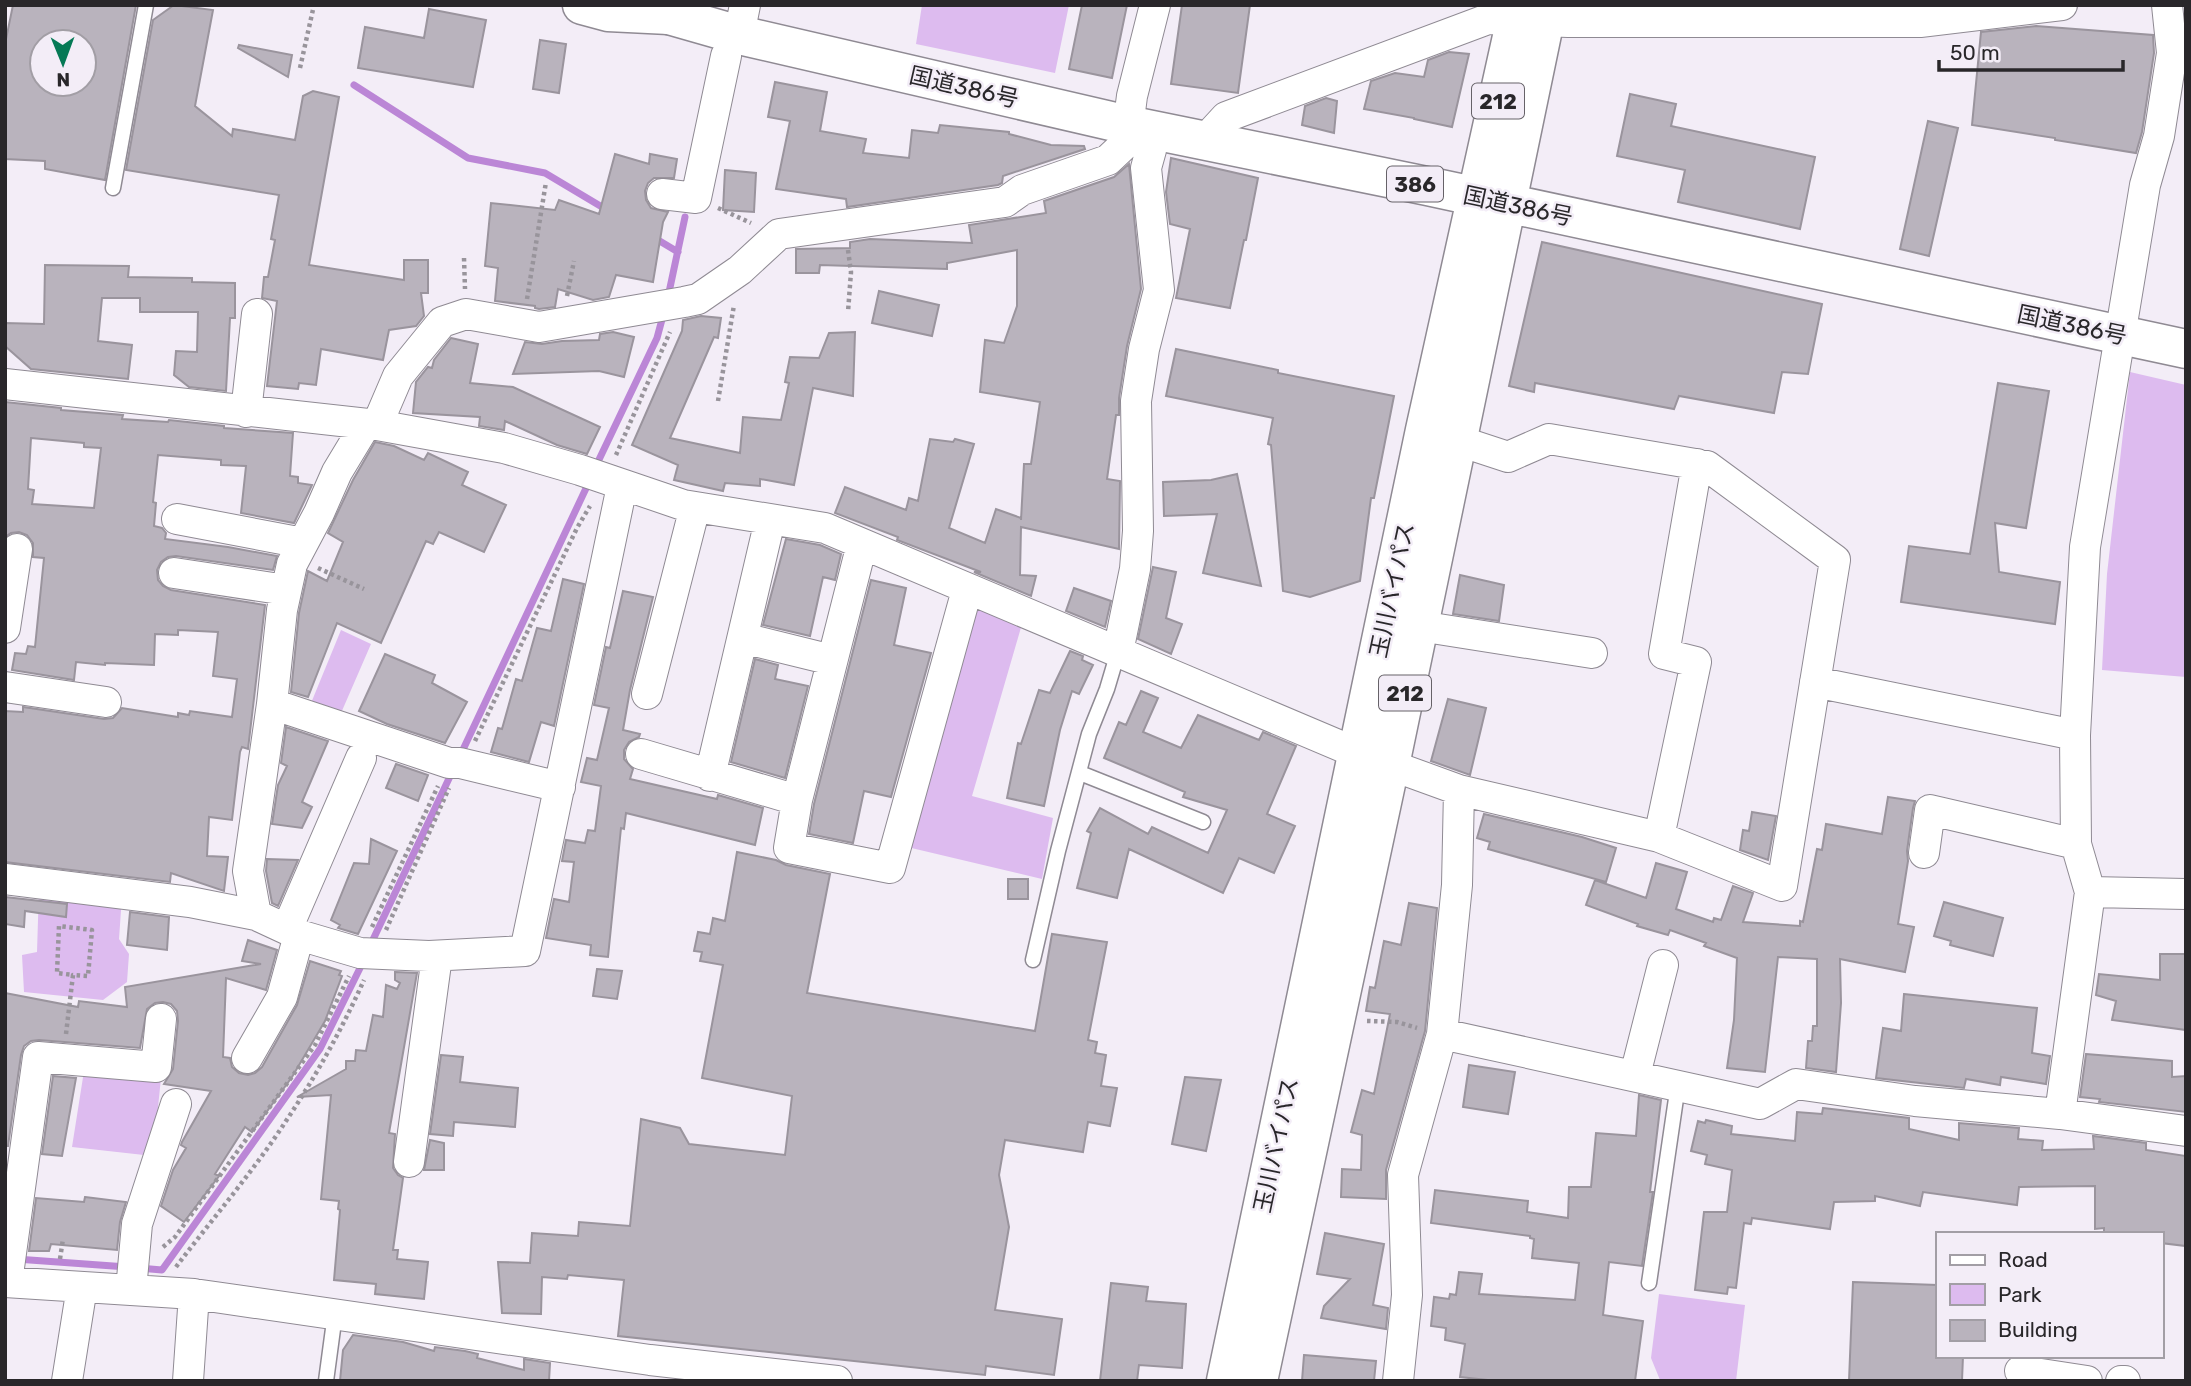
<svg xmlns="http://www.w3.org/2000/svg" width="2191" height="1386" font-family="Rubik,'Noto Sans JP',sans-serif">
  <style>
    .green { fill: #ddbbef }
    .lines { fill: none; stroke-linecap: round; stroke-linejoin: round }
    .stream { stroke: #bb86d6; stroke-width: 7 }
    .building { fill: #b9b3bd; stroke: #9a949d; stroke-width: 2; fill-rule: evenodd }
    .lane-casing { stroke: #8f8a93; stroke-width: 17 }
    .street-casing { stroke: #8f8a93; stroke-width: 32 }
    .secondary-casing { stroke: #8f8a93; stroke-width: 41 }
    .highway-casing { stroke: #8f8a93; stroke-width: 41 }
    .path { stroke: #98949b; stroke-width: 4.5; stroke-dasharray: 3.5 3.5; stroke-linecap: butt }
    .lane { stroke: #fff; stroke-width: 14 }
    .street { stroke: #fff; stroke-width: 30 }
    .secondary { stroke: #fff; stroke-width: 38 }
    .highway { stroke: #fff; stroke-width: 38 }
    .labels { text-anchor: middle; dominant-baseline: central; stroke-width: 5; stroke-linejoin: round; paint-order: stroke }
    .shield { fill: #f3edf7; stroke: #666268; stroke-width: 2 }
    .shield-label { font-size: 21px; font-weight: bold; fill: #29272a }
    .street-label { font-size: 23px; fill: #29272a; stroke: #f3edf7 }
  </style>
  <rect width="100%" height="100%" fill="#f3edf7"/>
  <path class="green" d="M922 5H1069L1055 73 916 44Z
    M2130 372 2186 385V677L2102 670 2107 574Z
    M971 600 1022 624 972 796 1053 818 1042 879 903 846Z
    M341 630 371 644 338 720 309 708Z
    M39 888 122 896 119 939 129 954 127 982 103 1000 24 992 22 955 37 952Z
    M84 1071 161 1078 153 1156 72 1147Z
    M1659 1294 1745 1305 1736 1381 1660 1380 1651 1358Z"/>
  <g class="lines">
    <path class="stream" d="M354 85 468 158 545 173 607 210
      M653 237 678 252
      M668 297 685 217
      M595 468 657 338 664 312
      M460 756 589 482
      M370 946 453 770
      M16 1259 127 1267
      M139 1268 162 1270 320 1049 364 960"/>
  </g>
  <path class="building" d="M13 5H136L105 180 45 169V161L5 159V44ZM42 42H84V84H42Z
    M174 5 213 10 195 106 232 136 233 129 295 140 303 96 313 91 339 97 309 265 404 280V260H428V293H421L424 316 416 326 389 330 383 360 321 349 316 385 299 383 298 389 267 386 277 301 262 298 264 277H268L275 240 271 239 279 195 126 170 153 20Z
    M1082 5H1127L1112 78 1069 69Z
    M1182 5H1250L1238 93 1171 84Z
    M429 9 486 20 473 87 358 68 365 27 424 38Z
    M2036 26 2153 35 2154 53 2142 132 2136 153 2055 140V138L1972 125 1981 32Z
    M540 40 566 44 559 93 533 89Z
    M239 45 292 55 288 77 238 48Z
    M1449 52 1469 54 1452 127 1414 119V118L1364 109 1371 81 1395 73 1424 77 1428 60Z
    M775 82 827 92 820 131 866 139 863 153 909 158 912 130 938 133 940 125 1009 132V134L1051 145 1084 146 1085 149 1003 176 1002 183 998 185 847 207 846 199 776 189 790 121 768 117Z
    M1630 94 1676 104 1671 126 1815 157 1800 229 1678 202 1685 170 1617 156Z
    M1326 98 1337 101 1334 133 1302 125 1305 106Z
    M1928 121 1958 128 1929 256 1900 249Z
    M615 154 649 164 650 154 677 159 674 178H654L648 183 645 191 646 200 651 208 668 212 663 222 653 282 616 275 609 297 593 300 558 289 555 307 539 309 535 308V306L495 301 498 268 485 266 491 203 555 210 559 200 599 214Z
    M1171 158 1258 178 1246 240H1244L1230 308 1176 298 1190 229 1170 224 1166 192Z
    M1129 164 1141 289 1127 346 1119 398V415H1116L1107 479 1120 481 1119 549 1021 527 1020 575 1036 576 1031 596 974 572H981L897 540 898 537 835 513 845 487 906 510 909 498 918 501 930 439 953 442 955 439 974 444 949 528 985 543 996 509 1021 518V520L1024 464H1031L1040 402 980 392 985 340 1004 343 1017 306V250L947 263V269L820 265 819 273H796V249L850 248V242L870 239 972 243 969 225 1046 213 1044 201 1114 177Z
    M725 170 756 173 754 212 723 210Z
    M1542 242 1822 304 1808 374 1782 372 1774 413 1679 396 1674 409 1535 383 1534 392 1509 386Z
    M45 265 129 266 128 277 192 278V282L235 283V318H230L226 391 189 387 174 375 176 351 197 352 198 312H140V298H102L98 341 132 345 128 379 31 369 5 346V323L44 324Z
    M879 291 939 305 932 336 872 323Z
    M701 316 721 318 718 338 714 337 670 438 740 453 743 417 781 420 789 383 785 382 790 357 819 358 829 333 855 332 853 396 813 388 794 485 760 479V486L725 483 723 491 674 480 678 465 632 445 682 331 683 320Z
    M613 332 634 337 624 377 599 371 513 374 525 342 542 344 562 341 599 340 600 334Z
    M451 338 478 344 470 383 513 387 600 427 587 454 557 445 505 421 504 430 479 426 480 417 413 413 416 382 428 367 432 368 434 360Z
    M1176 349 1278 370V373L1394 396 1374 498H1371L1360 581 1310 597 1283 591 1271 445 1268 444 1273 418 1166 396Z
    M1998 383 2049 391 2026 528 1995 523 1999 572 2060 582 2055 624 1901 602 1909 546 1970 554Z
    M5 402 61 408V410L123 415 122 419 168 422 169 420 224 426V428L293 433 290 476 298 477V483L312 485 294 523 241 513 246 466 221 465V460L158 455 153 502 156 503 154 526 162 528 166 533 165 539 228 547 277 556 273 570 176 556 168 557 161 562 157 570 158 580 163 586 171 590 265 605 248 749 242 747 240 752 232 820 209 817 207 856 228 857 224 891 171 873 170 882 5 862V711L23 712V707L104 719 113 718 122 708 178 717V713L189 715 190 711 232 717 237 679 213 676 218 632 178 630V635L155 634 154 665 105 663V665L76 662 74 680 12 670 15 653 26 654 28 646 35 647 44 558 33 557V543L27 535 19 532 11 533 5 537ZM31 438 84 443V447L101 448 94 508 32 504 34 490 28 489Z
    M375 442 394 446 424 460 428 453 468 472 462 485 506 505 484 552 439 532 433 544 426 541 381 643 337 623 308 697 291 692 299 613 308 571 327 581 343 542 328 533 353 480Z
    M1237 474 1261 586 1203 573 1217 514 1164 516 1163 482 1211 480Z
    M786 539 820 545 841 554 835 580 823 577 810 636 763 625Z
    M1153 567 1176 572 1166 618 1182 624 1171 654 1138 639Z
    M1460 575 1504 585 1499 621 1453 614Z
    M563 579 584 584 554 726 541 722 529 762 491 752 498 728 502 729 516 679 522 681 537 628 551 631Z
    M871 580 906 588 894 645 931 653 891 797 864 791 853 843 809 834 814 804Z
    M1074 588 1111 601 1105 627 1066 611Z
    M623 591 653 597 630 690 623 730 640 734 639 737 629 742 624 750V759L633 769 630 779 717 799 718 795 763 808 755 845 626 813 624 829 621 828 608 957 590 955 591 945 546 938 554 899 569 902 574 862 562 861 566 840 585 843 588 830 595 831 601 786 581 782 587 758 597 760 609 708 594 705 606 647 610 648Z
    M1070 651 1083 656 1082 660 1093 665 1079 694 1072 691 1060 730 1044 806 1007 798 1018 743 1021 744 1039 690 1050 693Z
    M385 654 435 675 432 683 467 702 445 743 387 724 359 711Z
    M755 659 778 665 775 679 808 686 785 778 731 762Z
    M1141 691 1158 698 1143 732 1181 748 1198 715 1259 740 1263 732 1296 746 1267 814 1295 826 1274 873 1239 858 1223 893 1129 849 1117 898 1077 888 1091 833 1087 831 1100 808 1148 834 1152 827 1208 853 1227 810 1183 797 1185 792 1104 758 1119 722 1126 725Z
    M1448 699 1486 708 1470 775 1431 761Z
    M286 727 328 741 302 802 312 807 302 828 272 824 278 785 287 766 281 763Z
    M396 764 428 775 418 801 386 788Z
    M1888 797 1915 801 1913 808 1907 851 1908 861 1898 924 1914 927 1905 972 1840 959 1841 1003 1836 1072 1806 1068 1808 1041H1812L1813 1026H1817V959L1778 957 1765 1072 1727 1068 1734 1020 1737 958 1704 946 1706 943 1670 930 1668 935 1637 926 1638 924 1586 905 1595 880 1646 898 1656 863 1687 872 1676 909 1713 922 1714 918 1721 920 1733 886 1753 893 1743 922 1800 926V921L1803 922 1817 849 1822 850 1826 824 1882 834Z
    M1752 812 1776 816 1768 860 1740 850 1743 830 1749 831Z
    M1484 814 1582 837 1616 848 1606 882 1488 849 1490 842 1477 838Z
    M371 839 397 851 358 934 338 928 340 925 331 920 354 863 369 864Z
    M737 852 776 860 786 865 830 874 807 993 1035 1031 1052 934 1107 942 1088 1040 1097 1042 1095 1053 1106 1055 1101 1086 1117 1088 1110 1126 1088 1122 1083 1152 1005 1140 999 1175 1009 1227 995 1310 1062 1319 1054 1375 986 1366 985 1375 618 1336 624 1280 568 1275 567 1279 542 1277 541 1314 502 1313 498 1262 530 1263 532 1233 578 1236 579 1222 630 1226 641 1119 680 1128 689 1144 785 1155 792 1096 702 1078 723 965 700 961 702 952 694 951 698 932 710 934 713 918 725 921Z
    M267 859 298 860 278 906 272 903 266 871Z
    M1008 879H1028V899H1008Z
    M5 897 67 904 66 917 25 911 24 927 5 924Z
    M1944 902 2003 918 1993 956 1950 945 1951 941 1934 936Z
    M1409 903 1437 908 1425 1031 1386 1170V1199L1341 1197 1342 1169 1361 1170 1362 1135 1351 1132 1362 1090 1374 1094 1390 1014 1366 1011 1370 987 1375 988 1384 941 1401 945Z
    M130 912 169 917 167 950 127 945Z
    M248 940 277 950 266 990 226 978 223 1057 230 1058 232 1067 239 1073 248 1075 255 1073 262 1067 297 1005 310 961 341 971 339 975 342 976 325 1021 292 1077 252 1132 245 1127 215 1174 219 1176 184 1222 161 1206 173 1170 186 1148 181 1145 182 1142 211 1091 164 1084 173 1069 178 1021 177 1011 171 1004 163 1002 155 1003 147 1009 140 1048 39 1040 31 1041 24 1046 21 1055 8 1146H5V993L78 1007 79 1001 127 1007 125 987 261 964 242 961Z
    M2160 954H2186V1030L2112 1020 2116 1001 2096 995 2099 974 2160 980Z
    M597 969 622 971 617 999 593 996Z
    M395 972 417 973 389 1133 395 1134 393 1168 398 1175 403 1178 393 1250H398L397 1259 428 1262 424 1299 375 1294 376 1284 334 1280 340 1210 338 1209 339 1201 321 1199 331 1095 297 1097 346 1069V1061H355L356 1050 366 1051 373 1015 383 1017 386 985 397 989 400 983 395 980Z
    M1904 994 2037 1008 2032 1053 2050 1056 2046 1084 2001 1077 2000 1085 1966 1079 1964 1088 1876 1078 1883 1028 1901 1031Z
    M2086 1054 2172 1061V1077L2186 1076V1112L2099 1102 2100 1099 2080 1097Z
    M441 1055 463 1057 460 1082 518 1088 515 1127 454 1122 453 1136 430 1134Z
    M1469 1065 1515 1072 1508 1114 1463 1107Z
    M53 1076 76 1078 62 1156 42 1154Z
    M1185 1077 1221 1080 1206 1151 1172 1144Z
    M1639 1095 1661 1100 1650 1192H1653L1642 1266 1609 1262 1603 1315 1643 1321 1635 1381H1497L1460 1377 1465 1344 1445 1340 1446 1328 1431 1326 1434 1297 1449 1299 1450 1294 1456 1295 1459 1272 1482 1274 1479 1294 1575 1300 1579 1263 1532 1258 1534 1239 1530 1238V1236L1431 1223 1435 1190 1528 1201 1527 1212 1568 1218 1569 1187H1591L1596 1133 1636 1136Z
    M1823 1108 1909 1118V1129L1959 1140V1123L2019 1128 2018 1139 2043 1141 2042 1150 2094 1149 2093 1136 2146 1143V1150L2186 1156V1246L2161 1243V1234H2104V1228L2095 1229V1186L2019 1187 2017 1205 1923 1192 1920 1206 1875 1196V1201L1834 1202 1830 1229 1752 1218 1751 1224 1744 1223 1736 1288 1728 1287 1727 1294 1695 1290 1704 1212H1727L1732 1170 1705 1164 1707 1155 1691 1151 1698 1121 1705 1123 1706 1120 1732 1126 1731 1134 1795 1141 1797 1112 1822 1114Z
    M430 1140 444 1143V1170H424Z
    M85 1197 126 1202 120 1222 117 1250 51 1244 49 1251H29L36 1198 84 1202Z
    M1325 1233 1384 1244 1373 1305 1388 1308 1386 1329 1321 1318 1324 1306 1350 1279 1317 1274Z
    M1853 1282 1937 1285V1356H1963L1962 1381H1849Z
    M1111 1283 1148 1287 1146 1301 1186 1304 1182 1368 1139 1365 1137 1381H1100Z
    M353 1335 403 1342 434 1351 435 1347 465 1351 478 1354 477 1358 524 1370V1359L550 1363 549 1381H340L343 1350Z
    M1304 1355 1376 1361 1374 1381H1302Z"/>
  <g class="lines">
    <g class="lane-casing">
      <path id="lane" d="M113 188 146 5
        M1080 773 1203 822
        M1033 960 1058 851 1089 734 1107 689 1118 652
        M1649 1283 1678 1085
        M326 1381 335 1314"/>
    </g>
    <g class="street-casing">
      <path id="street" d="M739 35 745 5
        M1209 142 1214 130 1226 117 1488 19 1568 22H1920L2062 5
        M1126 143 1132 96 1155 5
        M662 194 696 198 726 56
        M5 384 377 425 504 448 580 470 683 505 825 528 1357 753 1459 790 1457 885 1442 1034 1403 1175 1407 1295 1398 1381
        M246 412 257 314
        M366 424 337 472 319 513 292 564 282 610 272 704 248 871 256 915 299 935 360 953 429 956 525 951 622 486
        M377 425 398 376 442 322 466 314 539 327 684 302 698 299 740 270 779 234 1005 202 1022 190 1108 160 1126 143 1151 130V150L1146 168 1159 290 1144 349 1136 401 1138 531 1135 569 1118 652
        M1438 434 1508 457 1549 439 1707 466 1835 560 1782 886 1659 837 1459 790
        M177 519 303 543
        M862 544 797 800 789 848 890 868 967 590
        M174 573 286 590
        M1419 626 1592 653
        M5 628 17 549
        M743 638 832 660
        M1815 682 2075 735
        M5 687 106 702
        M647 694 695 507
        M272 704 449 763H460L560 787
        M641 754 797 800
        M710 776 770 520
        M1659 837 1696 662 1664 654 1697 464
        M1924 853 1930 810 2076 844
        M5 879 190 902 256 915
        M2090 892 2186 894
        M287 929 361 758
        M1442 1034 1760 1104 1796 1084 1915 1101 2060 1114 2186 1131
        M247 1058 282 997 299 935
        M1635 1075 1663 965
        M2060 1114 2090 892 2076 844 2075 735 2085 547 2145 185 2159 136 2172 53 2167 5
        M409 1162 437 956
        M5 1282 194 1294 650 1360 837 1381
        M7 1282 38 1057 156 1067 161 1019
        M131 1290 137 1224 176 1104
        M2020 1371 2087 1381
        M67 1381 82 1287
        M188 1381 194 1294
        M2121 1381H2125"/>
    </g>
    <g class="secondary-casing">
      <path id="secondary" d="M582 5 608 12 669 15"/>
    </g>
    <g class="highway-casing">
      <path id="highway" d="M648 5 669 15 739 35 1128 125 1427 186 2186 349
        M1226 1381 1425 430 1519 5
        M1258 1381 1390 765 1548 5"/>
    </g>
    <path class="path" d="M300 68 314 5
      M718 208 751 223
      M848 250 851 272 848 312
      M464 258 465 289
      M567 296 574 261
      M527 299 546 182
      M718 401 734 305
      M616 455 670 332
      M318 568 364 589
      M475 741 577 528 590 506
      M372 927 438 786
      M386 930 449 788
      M1367 1021 1397 1022 1417 1028
      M66 1034 73 975 88 976 92 930 59 926 57 973 73 975
      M163 1247 175 1237 315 1045 349 976
      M60 1259 63 1239
      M176 1267C212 1219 253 1172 286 1121 316 1076 342 1029 364 980"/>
    <use href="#lane" class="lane"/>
    <use href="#street" class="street"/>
    <use href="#secondary" class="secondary"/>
    <use href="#highway" class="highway"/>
  </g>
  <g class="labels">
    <g class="shield">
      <rect x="1472" y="83.5" width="52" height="35" rx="5"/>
      <rect x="1387" y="166.5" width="56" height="35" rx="5"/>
      <rect x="1379" y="675.5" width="52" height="35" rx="5"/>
    </g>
    <g class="shield-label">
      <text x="1498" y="101">212</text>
      <text x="1415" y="184">386</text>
      <text x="1405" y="693">212</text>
    </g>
    <g class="street-label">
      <text transform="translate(964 87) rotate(13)">国道386号</text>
      <text transform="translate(1518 206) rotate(12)">国道386号</text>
      <text transform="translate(2072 325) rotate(12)">国道386号</text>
      <text transform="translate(1392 590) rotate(-78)">玉川バイパス</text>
      <text transform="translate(1276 1145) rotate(-78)">玉川バイパス</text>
    </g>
  </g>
  <rect width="2191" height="1386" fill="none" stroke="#29272a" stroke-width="14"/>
  <rect x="1936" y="1232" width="228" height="126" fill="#f3edf7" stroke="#a29ea5" stroke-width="2"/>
  <rect x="1950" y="1255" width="35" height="10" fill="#ffffff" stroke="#a29ea5" stroke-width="2"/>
  <text x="1998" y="1267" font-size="21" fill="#29272a">Road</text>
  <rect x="1950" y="1284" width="35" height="21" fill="#ddbbef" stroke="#a29ea5" stroke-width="2"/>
  <text x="1998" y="1302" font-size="21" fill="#29272a">Park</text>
  <rect x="1950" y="1320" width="35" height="21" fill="#b9b3bd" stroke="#a29ea5" stroke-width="2"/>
  <text x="1998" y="1337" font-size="21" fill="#29272a">Building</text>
  <g transform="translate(63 63) rotate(179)"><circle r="33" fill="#f3edf7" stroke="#a29ea5" stroke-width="2"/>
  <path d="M0-5L12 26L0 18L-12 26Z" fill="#057955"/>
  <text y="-10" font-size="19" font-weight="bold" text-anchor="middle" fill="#29272a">N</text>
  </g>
  <path d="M1939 60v10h184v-10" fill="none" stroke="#29272a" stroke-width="3.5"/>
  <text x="1950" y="60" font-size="21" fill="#29272a" stroke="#f3edf7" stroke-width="5" paint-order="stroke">50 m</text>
</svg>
